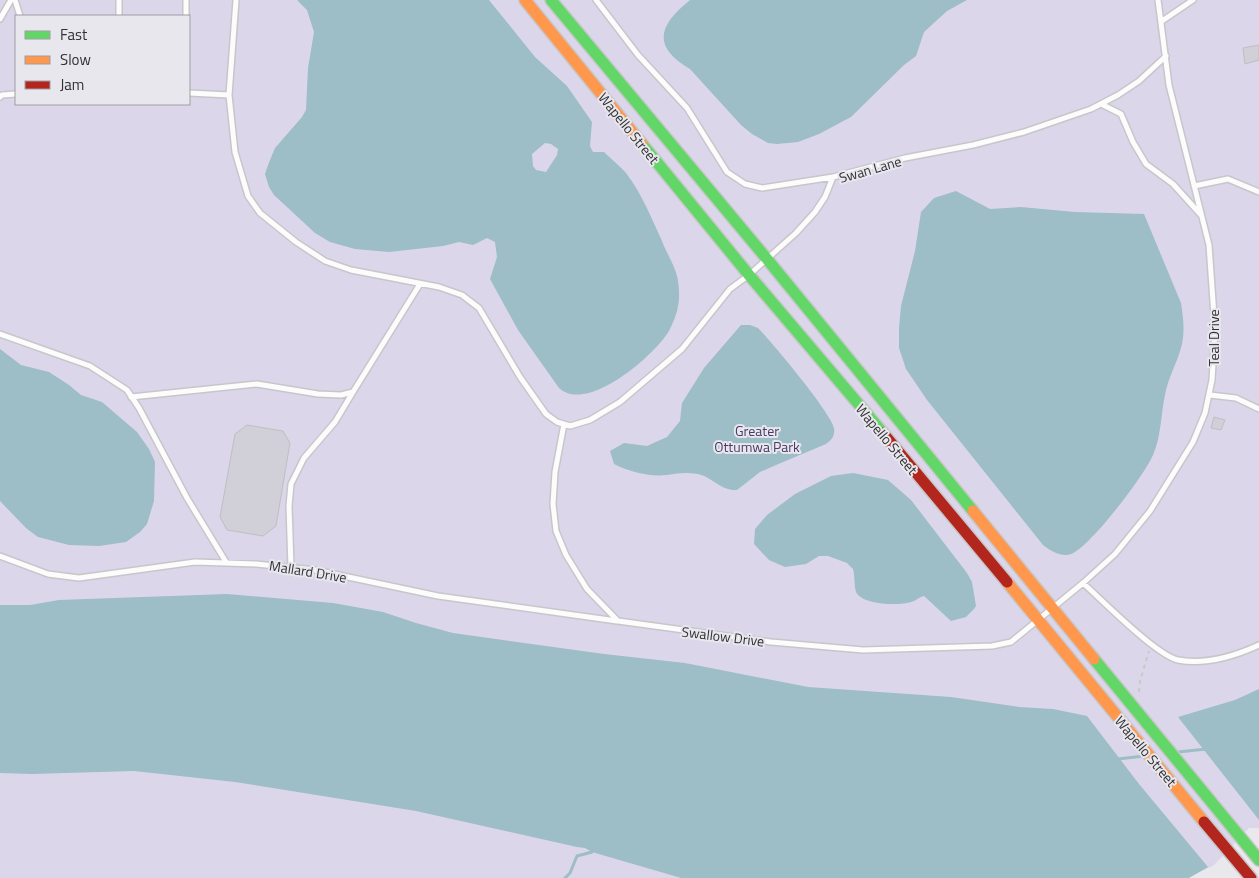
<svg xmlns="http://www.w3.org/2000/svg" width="1259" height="878" font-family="'Titillium Web',sans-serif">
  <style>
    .green { fill: #dcd6ea; fill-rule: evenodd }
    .water { fill: #9dbdc7; fill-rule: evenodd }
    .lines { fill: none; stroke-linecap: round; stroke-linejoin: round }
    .stream { stroke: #9dbdc7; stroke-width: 3 }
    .building { fill: #d1cfd7; stroke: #bfbec1 }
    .lane-casing { stroke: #c7c6c9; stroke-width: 8 }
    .fast-casing { stroke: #c7c6c9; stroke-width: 14 }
    .slow-casing { stroke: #c7c6c9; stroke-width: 14 }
    .jam-casing { stroke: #c7c6c9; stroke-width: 14 }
    .path { stroke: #c8c8c9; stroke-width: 2; stroke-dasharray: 4 4; stroke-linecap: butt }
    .lane { stroke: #fcfcfc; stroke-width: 5 }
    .fast { stroke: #63d668; stroke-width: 11 }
    .slow { stroke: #ff974d; stroke-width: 11 }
    .jam { stroke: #b3261e; stroke-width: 11 }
    .labels { text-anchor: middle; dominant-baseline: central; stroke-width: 4; stroke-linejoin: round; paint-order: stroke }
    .street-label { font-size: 14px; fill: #313033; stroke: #e8e7ed }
    .park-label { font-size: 14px; fill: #4b396a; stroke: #e8e7ed }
  </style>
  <rect width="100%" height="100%" fill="#e9e8ec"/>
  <path class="green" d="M0 0H1259V828H1249L1213 866 1186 878H696L586 849 681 878H0ZM16 16H189V104H16Z"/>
  <path class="water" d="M297 0H489L535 57 567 86 592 122 590 146 593 152H604C611 159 620 166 626 173 642 194 651 217 662 241 666 252 674 264 677 276 679 284 680 298 678 306 677 314 672 325 669 331 654 356 587 414 559 388L518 330 490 279 497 257 495 242 487 238 473 245 459 242 443 246 389 252 355 249 330 242 315 233 274 195 269 187 265 174 268 165 275 148 302 117 306 110 308 68 314 32 307 10ZM545 143 551 144 558 149 557 155 546 172 536 170 533 166 532 154Z
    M690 0H967L947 11 924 32 916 56 904 65 851 117 819 134 798 142 777 144 768 143 752 134 741 125 690 69C651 46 659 25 690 0Z
    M956 191 990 209 1021 207 1075 212 1144 214 1181 303C1183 316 1185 330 1182 344 1178 362 1168 377 1165 395 1161 413 1161 438 1153 455 1144 476 1090 547 1071 554 1062 558 1049 550 1043 545L927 400 906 369 899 348V328L901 306 915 251 921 212 934 198Z
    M741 325H750L758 328C771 341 832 414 834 428 835 436 832 440 826 444L776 465 760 472 737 490C721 491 712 477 698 474 687 472 678 473 667 475 649 477 630 472 614 464L610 451 624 443 647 446 667 437 680 421 682 403 704 368Z
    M0 349 21 365 49 372 69 385 81 395 102 402 137 432 149 449 155 462 154 501 147 524 140 532 126 542 99 546 69 545 38 537 26 528 0 501Z
    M853 473 888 480 911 500 967 573 972 582 976 606 974 609 966 617 951 621 924 596C919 597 916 601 911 602 899 606 862 605 856 592 854 585 855 576 853 569L847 563 828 556H819L806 564 785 567 769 560 754 544 755 529 767 515 795 494 831 476Z
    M227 594 333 603 383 612 416 623 453 633 604 654 685 663 808 687 951 697 1019 707 1053 709 1087 716 1139 784 1208 867 1189 878H681L592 852 585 848 577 847 416 811 235 782 134 771 32 774 0 773V605H30L59 600Z
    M1259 689V820L1178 717 1235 700Z"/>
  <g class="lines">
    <path class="stream" d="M1178 752 1206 749
      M1118 759 1144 756
      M565 878 570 873 577 856 592 852V849"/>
  </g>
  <path class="building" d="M1259 45V60L1245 64 1243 48Z
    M1214 417 1225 420 1221 430 1211 428Z
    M247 425 283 431 290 443 276 526 263 536 227 530 220 517 235 434Z"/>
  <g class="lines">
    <g class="lane-casing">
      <path id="lane" d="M15 0 20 16
        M236 0 229 95 235 152 248 196 260 213 296 242 325 261 351 270 439 287 462 295 479 308 520 377 546 414 557 422 570 426 590 420 620 402 682 349 730 289 749 275 796 233 815 212 825 197 833 177 905 158 973 145 1024 132 1091 109 1118 95 1139 81 1166 56
        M596 0 638 55 687 108 727 172 745 184 762 188 833 177
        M119 16V0
        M186 16V0
        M0 19 11 0
        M1162 21 1193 0
        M189 93 229 95
        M0 97 2 95 16 94
        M1101 104 1121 114 1133 142 1146 164 1173 184 1201 215
        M1194 186 1228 179 1259 192
        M0 334 90 366 127 390 139 408 187 498 226 562
        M1210 395 1236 398 1259 409
        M131 397 257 384 318 394 341 395 353 392 420 284
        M564 424 555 472 553 504 556 531 566 555 587 589 618 621 771 642 863 650 992 646 1011 642 1083 583 1115 554 1150 511 1193 442 1205 413 1212 380 1215 330 1209 245 1169 85 1158 0
        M0 556 48 574 79 578 195 562 256 564 315 570 438 596 617 621
        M291 567 289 506 291 484 304 458 335 422 353 392
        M1083 583C1102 600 1156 655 1178 660 1205 665 1235 656 1259 645"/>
    </g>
    <g class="fast-casing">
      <path id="fast" d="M551 0 767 259 973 511
        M642 144 749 275 883 433
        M1094 659 1259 860"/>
    </g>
    <g class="slow-casing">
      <path id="slow" d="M525 0 642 144
        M973 511 1094 659
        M1007 582 1204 822"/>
    </g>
    <g class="jam-casing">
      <path id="jam" d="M883 433 1007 582
        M1204 822 1251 878"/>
    </g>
    <path class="path" d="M1139 692 1140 681 1149 651"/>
    <use href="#lane" class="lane"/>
    <use href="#fast" class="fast"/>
    <use href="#slow" class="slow"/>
    <use href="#jam" class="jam"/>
  </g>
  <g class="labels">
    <g class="street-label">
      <text transform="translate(629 128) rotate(51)">Wapello Street</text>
      <text transform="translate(870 169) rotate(-16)">Swan Lane</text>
      <text transform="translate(1213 338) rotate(-90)">Teal Drive</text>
      <text transform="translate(887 439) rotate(50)">Wapello Street</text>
      <text transform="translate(308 571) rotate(9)">Mallard Drive</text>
      <text transform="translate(723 636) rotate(7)">Swallow Drive</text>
      <text transform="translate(1146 751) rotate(50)">Wapello Street</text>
    </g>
    <g class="park-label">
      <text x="757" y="430">Greater<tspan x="757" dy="16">Ottumwa Park</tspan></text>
    </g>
  </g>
  <rect x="15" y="15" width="175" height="90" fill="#e8e7ed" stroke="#9f9ea3"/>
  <rect x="25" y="31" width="25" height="8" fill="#63d668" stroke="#9f9ea3"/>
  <text x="60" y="40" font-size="15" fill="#313033">Fast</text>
  <rect x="25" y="56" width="25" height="8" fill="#ff974d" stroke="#9f9ea3"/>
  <text x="60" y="65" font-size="15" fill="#313033">Slow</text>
  <rect x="25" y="81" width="25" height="8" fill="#b3261e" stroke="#9f9ea3"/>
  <text x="60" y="90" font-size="15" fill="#313033">Jam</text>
</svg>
